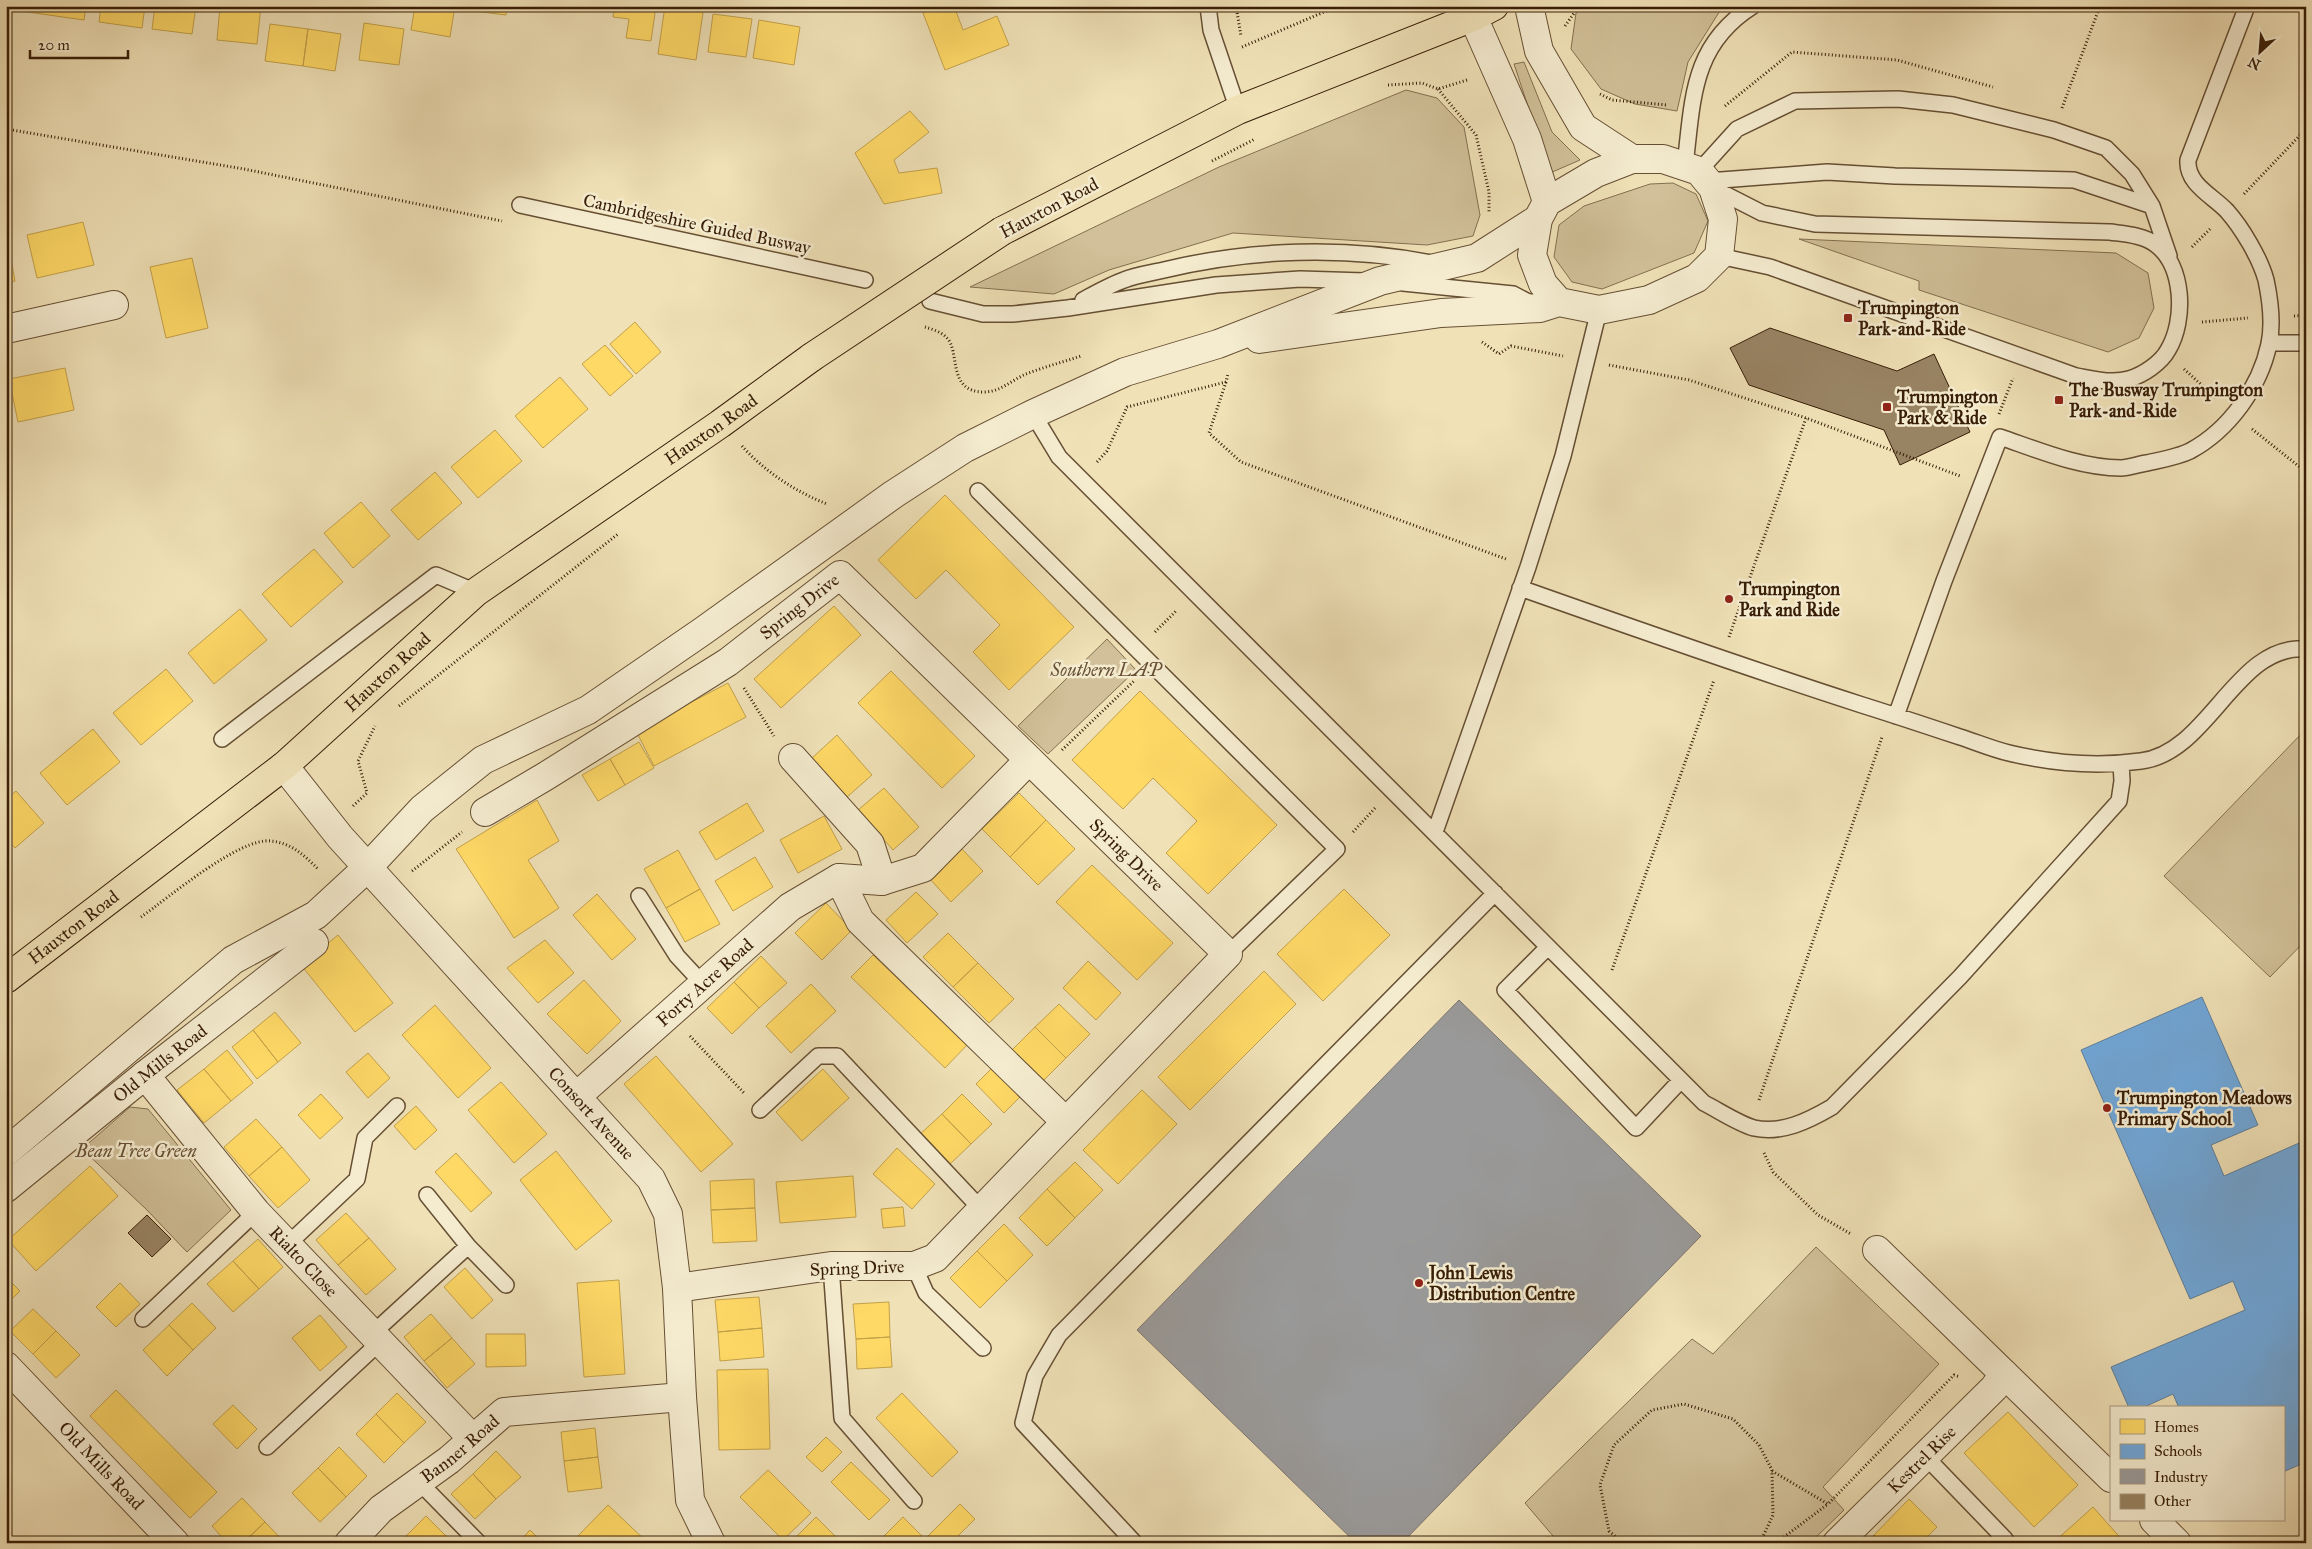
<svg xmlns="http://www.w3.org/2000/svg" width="2312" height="1549" font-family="'IM FELL Great Primer',serif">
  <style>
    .green { fill: #d1c099; stroke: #846f50 }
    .homes { fill: #ffd966; stroke: #c3a14a }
    .schools { fill: #6fa8dc; stroke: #5e7f9c }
    .industry { fill: #999; stroke: #7c746d }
    .building { fill: #988363; stroke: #381e07 }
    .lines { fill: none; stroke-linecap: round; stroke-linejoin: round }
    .lane-casing { stroke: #664f33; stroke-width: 18 }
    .street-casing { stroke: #664f33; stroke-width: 30 }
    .primary-casing { stroke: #381e07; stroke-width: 30 }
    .path { stroke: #381e07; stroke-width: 3; stroke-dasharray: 1 2.5; stroke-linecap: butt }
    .lane { stroke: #f5ecd0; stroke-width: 15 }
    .street { stroke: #f5ecd0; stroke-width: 28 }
    .primary { stroke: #f0e1b7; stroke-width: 28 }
    .primary-bridge-casing { stroke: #381e07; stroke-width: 30; stroke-linecap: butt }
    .primary-bridge { stroke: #f0e1b7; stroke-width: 28 }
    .poi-dot { fill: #8f2418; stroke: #f5ecd0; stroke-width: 2 }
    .labels { text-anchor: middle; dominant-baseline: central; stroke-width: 5; stroke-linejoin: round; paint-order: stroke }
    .street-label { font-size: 18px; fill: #381e07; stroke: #f5ecd0 }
    .poi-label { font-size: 18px; font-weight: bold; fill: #381e07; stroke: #f5ecd0; text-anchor: start }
    .park-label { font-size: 18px; font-style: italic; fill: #664f33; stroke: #f5ecd0 }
  </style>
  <rect width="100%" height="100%" fill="#f0e1b7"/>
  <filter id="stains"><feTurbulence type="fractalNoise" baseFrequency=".004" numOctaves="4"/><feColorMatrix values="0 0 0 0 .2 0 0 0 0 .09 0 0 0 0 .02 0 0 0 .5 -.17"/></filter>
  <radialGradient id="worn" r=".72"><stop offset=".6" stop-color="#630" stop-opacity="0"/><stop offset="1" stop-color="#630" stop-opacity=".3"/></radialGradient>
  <path class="green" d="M1588 6H1726L1721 9 1688 62 1677 111 1635 104 1601 89 1571 49 1576 13Z
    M1524 62 1552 132 1580 160 1550 173 1514 64Z
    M1406 90 1437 98 1464 127 1480 215 1473 236 1427 245 1233 233 1109 270 1054 294 970 287 1219 167Z
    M1673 183 1696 194 1708 221 1694 253 1602 289 1572 282 1554 257 1559 225 1584 206 1650 184Z
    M1799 239 2116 253 2148 273 2154 308 2139 338 2108 352 1919 290V281Z
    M1107 639 1136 670 1048 754 1018 726Z
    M2306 729V940L2270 977 2164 876Z
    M130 1107 148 1109 231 1210 187 1252 146 1209 82 1149Z
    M1816 1247 1939 1364 1823 1487 1844 1510 1810 1543H1559L1525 1503 1692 1339 1713 1354Z"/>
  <path class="homes" d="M6 6H86L84 20 6 9Z
    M101 6H145L142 28 99 22Z
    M155 6H196L192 34 152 29Z
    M220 6H261L257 44 217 40Z
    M415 6H455L450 37 411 30Z
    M466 6H507L506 15 466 10Z
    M614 6H656L651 41 626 38 629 19 613 17Z
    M665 6H704L696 60 658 54Z
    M940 6H954L963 30 997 16 1009 45 945 70 923 13Z
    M713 14 752 19 746 57 708 52Z
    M759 20 800 27 794 65 753 58Z
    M364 23 404 29 399 65 359 60Z
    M270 24 308 29 303 66 265 61Z
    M308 29 341 34 335 71 303 66Z
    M910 111 929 132 894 160 899 173 937 168 942 193 884 204 855 153Z
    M83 222 94 265 37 278 27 235Z
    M6 231 15 281 6 283Z
    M192 258 208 328 166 338 150 267Z
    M635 322 661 352 636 374 610 344Z
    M605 345 633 376 610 396 582 364Z
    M65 368 74 410 18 422 9 379Z
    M560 377 588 409 543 448 515 416Z
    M495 430 522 461 478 498 451 467Z
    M435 472 462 503 418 540 391 510Z
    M945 495 1074 627 1009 690 973 652 1000 625 946 570 916 599 878 560Z
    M361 502 390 536 353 568 324 533Z
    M314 549 343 582 291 627 262 594Z
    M834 606 861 635 781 708 754 679Z
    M240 609 267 640 214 684 188 653Z
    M166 669 193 701 141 745 113 713Z
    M891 671 975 756 942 788 858 703Z
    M728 683 746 717 654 766 636 731Z
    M1140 691 1277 825 1208 894 1166 853 1197 821 1153 778 1123 809 1072 760Z
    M93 729 120 762 67 805 40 773Z
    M837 735 872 775 847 797 812 758Z
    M639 742 654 768 625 785 610 759Z
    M610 759 625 785 598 801 582 775Z
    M884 788 919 827 893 850 858 810Z
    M16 791 44 823 15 848 6 838V800Z
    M1019 793 1046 820 1010 857 982 829Z
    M537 800 559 841 528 860 559 908 514 938 456 849Z
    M747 803 764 831 716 860 699 832Z
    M824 816 842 849 798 873 780 840Z
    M1046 820 1075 849 1038 885 1010 857Z
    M960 847 983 871 951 902 929 878Z
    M678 850 700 889 666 908 644 869Z
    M755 857 773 887 733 911 715 881Z
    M1092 865 1173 943 1137 980 1056 902Z
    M700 889 720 924 685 942 666 908Z
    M1344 889 1390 935 1323 1001 1277 954Z
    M916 892 938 914 907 943 886 920Z
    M597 894 636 939 612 960 573 915Z
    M826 903 852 930 822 960 795 933Z
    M948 933 978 963 953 987 923 957Z
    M338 935 393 1003 355 1032 301 965Z
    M545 940 574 973 538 1003 507 968Z
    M873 955 967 1045 945 1068 851 977Z
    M761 956 787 983 759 1008 734 982Z
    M1088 961 1121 993 1096 1020 1063 988Z
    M978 963 1014 999 989 1023 953 987Z
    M1264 971 1296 1004 1190 1110 1158 1077Z
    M584 980 621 1021 587 1054 547 1014Z
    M734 982 759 1008 732 1034 707 1008Z
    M811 984 836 1011 791 1053 766 1026Z
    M1059 1004 1090 1034 1066 1058 1035 1027Z
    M435 1005 491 1068 458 1098 402 1035Z
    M275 1012 301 1043 278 1062 253 1030Z
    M1035 1027 1066 1058 1043 1081 1012 1050Z
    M253 1030 278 1062 257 1079 232 1047Z
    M227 1050 253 1083 231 1101 204 1069Z
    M368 1053 390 1078 368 1098 346 1072Z
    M656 1056 733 1144 701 1172 624 1084Z
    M993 1067 1021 1096 1004 1113 976 1084Z
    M204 1069 231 1101 204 1123 177 1090Z
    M823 1069 849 1098 802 1141 776 1112Z
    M501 1082 547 1134 514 1163 468 1110Z
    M1142 1090 1177 1124 1118 1184 1083 1150Z
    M321 1094 343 1118 320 1139 298 1115Z
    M962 1094 992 1124 971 1144 942 1114Z
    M416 1106 437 1130 415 1150 394 1126Z
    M942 1114 971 1144 948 1166 918 1136Z
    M256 1119 282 1147 249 1176 224 1147Z
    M282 1147 310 1180 278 1208 249 1176Z
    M897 1148 935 1184 912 1209 873 1174Z
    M556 1151 612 1221 576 1250 520 1180Z
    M456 1153 492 1193 471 1212 435 1172Z
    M1075 1162 1103 1190 1075 1218 1047 1189Z
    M90 1166 118 1196 36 1271 8 1240Z
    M853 1176 856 1217 780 1223 776 1182Z
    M754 1179 755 1208 711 1210 710 1181Z
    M1047 1189 1075 1218 1047 1246 1019 1218Z
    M903 1207 905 1226 883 1228 881 1209Z
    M755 1208 757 1241 713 1243 711 1210Z
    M346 1213 369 1238 338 1265 316 1240Z
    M1004 1224 1033 1255 1007 1281 977 1251Z
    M369 1238 396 1269 366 1295 338 1265Z
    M258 1239 283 1267 259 1289 233 1261Z
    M977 1251 1007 1281 980 1308 950 1278Z
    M233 1261 259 1289 233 1312 207 1284Z
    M465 1268 493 1300 472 1319 444 1287Z
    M6 1277 20 1291 6 1305Z
    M619 1280 625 1374 584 1377 577 1283Z
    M120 1283 140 1304 116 1327 96 1307Z
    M759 1297 762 1328 718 1332 715 1300Z
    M889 1302 890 1337 856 1339 853 1304Z
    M192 1303 216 1328 193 1350 169 1325Z
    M33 1309 56 1331 33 1354 10 1331Z
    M431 1314 452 1338 424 1361 404 1337Z
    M320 1315 347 1347 320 1371 292 1338Z
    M169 1325 193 1350 167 1376 143 1350Z
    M762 1328 764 1357 720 1361 718 1332Z
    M56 1331 80 1355 56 1378 33 1354Z
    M486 1334H525L526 1366 486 1367Z
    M890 1337 892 1367 857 1369 856 1339Z
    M452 1338 475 1364 447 1388 424 1361Z
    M768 1369 770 1449 719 1450 717 1370Z
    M116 1390 217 1492 190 1518 90 1416Z
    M397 1393 426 1422 404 1443 376 1414Z
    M902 1393 958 1452 932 1477 876 1418Z
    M233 1405 257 1429 237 1449 213 1424Z
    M2008 1412 2078 1485 2034 1527 1964 1453Z
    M376 1414 404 1443 384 1463 356 1434Z
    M595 1428 598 1457 564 1461 561 1432Z
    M826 1437 842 1452 822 1472 806 1457Z
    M339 1447 367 1476 346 1497 318 1468Z
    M496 1451 521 1477 496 1499 473 1474Z
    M598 1457 602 1488 568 1492 564 1461Z
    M851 1462 890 1500 869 1520 831 1482Z
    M318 1468 346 1497 320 1522 292 1493Z
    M768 1470 811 1513 783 1540 740 1497Z
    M473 1474 496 1499 475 1519 451 1494Z
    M242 1498 265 1522 243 1543H227L212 1526Z
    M1909 1499 1937 1527 1921 1543H1882L1874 1535Z
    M960 1504 975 1519 951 1543H921Z
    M608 1505 648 1543H585L578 1536Z
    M2093 1507 2125 1543H2053Z
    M426 1516 447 1537 441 1543H413L406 1536Z
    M816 1517 842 1543H790Z
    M903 1517 922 1536 915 1543H891L884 1536Z
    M265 1522 285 1543H243Z
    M530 1530 543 1543H518Z
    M1874 1535 1882 1543H1865Z
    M406 1536 413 1543H400Z
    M1548 1536 1555 1543H1542Z"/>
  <path class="schools" d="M2202 997 2258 1125 2211 1145 2224 1176 2306 1140V1462L2283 1472V1408H2179L2173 1394 2142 1408H2129L2111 1367 2245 1310 2233 1281 2190 1299 2081 1050Z"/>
  <path class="industry" d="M1459 1000 1701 1236 1402 1543H1356L1137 1330Z"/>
  <path class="building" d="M1770 328 1897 371 1934 354 1970 432 1900 465 1884 430 1749 385 1730 348Z
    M147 1215 171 1239 152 1257 128 1233Z"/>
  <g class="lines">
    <g class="lane-casing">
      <path id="lane" d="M1208 6 1211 30 1238 110
        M1685 165C1693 100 1691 45 1753 6
        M1699 171 1737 129 1795 101 1898 99 1953 105 2054 130 2106 148 2132 174 2152 206
        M1708 181 1827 172 1895 176 2074 180 2152 206 2169 256
        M1713 188 1762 213 1815 224 2110 232C2124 234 2143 235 2155 244 2184 265 2186 320 2168 350 2161 363 2143 375 2129 379 2112 384 2093 379 2076 376L1770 267 1719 256
        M520 205 865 280
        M1403 283 1513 294 1532 304
        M1083 300C1096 293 1110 285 1124 280 1136 275 1151 273 1164 270 1251 249 1344 246 1432 263
        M930 301 983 314H1013L1068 308 1216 285 1300 279 1365 281
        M2269 343H2306
        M1033 414 1059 457 1704 1103C1718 1110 1739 1124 1754 1128 1782 1134 1808 1121 1832 1107L1960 977 2119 801 2122 781 2121 763
        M978 491 1337 849 1228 954
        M1520 588C1633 628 1747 668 1862 705 1894 715 1927 726 1960 737 1976 742 1992 749 2009 753 2051 763 2097 767 2141 761 2209 753 2236 643 2306 649
        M1896 716 1944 581 2000 437C2038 450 2080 468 2121 468 2129 468 2139 464 2147 463 2160 460 2178 457 2190 451 2229 430 2260 387 2269 344 2273 325 2270 299 2266 280 2260 258 2242 228 2227 211 2213 196 2186 184 2188 160L2247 6
        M222 739 436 575 476 592
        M1435 832 1528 567 1563 456 1599 310
        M639 896 677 956 703 984
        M1548 947 1505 990 1636 1128 1681 1080
        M760 1110 818 1056H837L981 1209
        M427 1195 468 1246 506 1285
        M287 1245 357 1179 365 1138 397 1106
        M831 1266 842 1418 914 1501
        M914 1266 926 1293 983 1348
        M143 1319 256 1212
        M372 1334 468 1246
        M267 1447 380 1342
        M1924 1455 2005 1539 2001 1543
        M419 1482 479 1543
        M1133 1541 1023 1423 1035 1376 1059 1335 1495 893"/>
    </g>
    <g class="street-casing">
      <g id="street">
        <path d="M1529 6 1539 51 1583 127 1632 159"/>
        <path d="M1473 17 1527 139 1547 202"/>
        <path d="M6 329 114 305"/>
        <path d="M1259 339 1441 313 1540 308 1559 302 1599 310 1649 300 1697 278 1719 256 1723 219 1713 188 1699 171 1663 159H1632L1596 173 1547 202 1538 219 1532 255 1543 284 1559 302"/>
        <path d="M793 758 870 844 882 881"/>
        <path id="s1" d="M284 766 340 837 651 1179 668 1214 677 1288 682 1397 690 1500 711 1543"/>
        <path id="s2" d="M485 812 546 776 728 662 840 575 1228 954 935 1258 914 1266H831L677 1288"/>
        <path d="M839 878 860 921 1066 1122"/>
        <path id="s3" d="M145 1075 256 1212 472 1438"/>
        <path id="s4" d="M577 1096 790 907 839 878 882 881 923 868 1029 760"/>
        <path d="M6 1152 233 960 316 915 368 867 422 809 483 760 588 710 703 631 894 494 965 448 1033 414 1125 372 1218 344 1380 281 1477 258 1538 219"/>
        <path id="s5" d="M6 1188 145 1075 314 943"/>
        <path d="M1877 1250 2111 1478"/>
        <path id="s6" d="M6 1366 175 1543"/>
        <path d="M2154 1520 2177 1543"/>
        <path id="s7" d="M349 1543 381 1509 449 1460 504 1412 682 1397"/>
        <path id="s8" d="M1837 1543 1994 1388 2004 1374"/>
      </g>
    </g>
    <g class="primary-casing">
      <g id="primary">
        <path d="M1002 231 1238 110 1473 17 1494 6"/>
        <path id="s9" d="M6 979 284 766 476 592 720 424 812 357"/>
      </g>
    </g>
    <path class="path" d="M1236 6 1241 36
      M1565 26 1579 6
      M1242 47 1338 6
      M1388 85 1422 83 1438 89 1467 80
      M1438 89 1476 135 1489 192V213
      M1600 94 1612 100 1667 105
      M1725 106 1792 52 1897 60 1993 87
      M2062 108 2100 6
      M6 129 244 169 502 221
      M1212 161 1255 139
      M2244 194 2306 129
      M2192 247 2210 229
      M2294 316 2306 315
      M2202 322 2248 318
      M925 327C932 329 941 332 946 337 961 350 946 392 984 392 1000 392 1012 380 1026 374 1044 367 1063 362 1081 356
      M1482 342 1499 354 1511 346 1563 356
      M1609 365 1689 380 1806 418 1960 476
      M2184 369 2217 399
      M1226 382 1209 433 1241 462 1506 559
      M1999 414 2013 378
      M2252 429 2306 472
      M742 446C764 471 796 492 827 504
      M1097 462 1107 451 1127 407 1226 382 1228 374
      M1155 632 1177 610
      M1729 637 1806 418
      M744 688 774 736
      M399 706 618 534
      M1062 750 1135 680
      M353 806 367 793 358 761 375 726
      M1353 832 1376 807
      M412 871 462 832
      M141 917C168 898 240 837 271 841 292 843 305 856 319 870
      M1612 970 1714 680
      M690 1036 744 1093
      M1759 1100 1882 737
      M1764 1153 1773 1172 1818 1215 1851 1234
      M1772 1471 1828 1504 1954 1375 1960 1377
      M1623 1543 1609 1531 1600 1485 1614 1445 1652 1410 1684 1404 1733 1419 1759 1445 1772 1470 1773 1515 1760 1543
      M1771 1543 1784 1537 1828 1504"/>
    <use href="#lane" class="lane"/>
    <use href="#street" class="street"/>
    <use href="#primary" class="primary"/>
    <g class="primary-bridge-casing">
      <path id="primary-bridge" d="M812 357 1002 231"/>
    </g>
    <use href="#primary-bridge" class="primary-bridge"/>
  </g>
  <g class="poi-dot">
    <rect x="1843" y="313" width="10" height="10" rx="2.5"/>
    <rect x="2054" y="395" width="10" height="10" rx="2.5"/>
    <rect x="1882" y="402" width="10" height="10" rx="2.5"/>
    <circle cx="1729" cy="599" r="5"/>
    <circle cx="2107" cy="1108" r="5"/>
    <circle cx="1419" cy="1283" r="5"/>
  </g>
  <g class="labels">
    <g class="street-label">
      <text transform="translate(1049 208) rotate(-28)">Hauxton Road</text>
      <text transform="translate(697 224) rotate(12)">Cambridgeshire Guided Busway</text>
      <text stroke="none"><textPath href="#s9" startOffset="895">Hauxton Road</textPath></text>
      <text stroke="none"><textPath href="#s2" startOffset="376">Spring Drive</textPath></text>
      <text stroke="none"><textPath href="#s9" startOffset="490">Hauxton Road</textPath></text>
      <text stroke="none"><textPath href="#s2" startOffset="828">Spring Drive</textPath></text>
      <text stroke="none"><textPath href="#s9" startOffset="85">Hauxton Road</textPath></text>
      <text stroke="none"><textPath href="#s4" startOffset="171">Forty Acre Road</textPath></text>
      <text stroke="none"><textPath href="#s5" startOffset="198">Old Mills Road</textPath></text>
      <text stroke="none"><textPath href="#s1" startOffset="464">Consort Avenue</textPath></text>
      <text stroke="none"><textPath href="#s3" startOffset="245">Rialto Close</textPath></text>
      <text transform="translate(857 1268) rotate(-2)">Spring Drive</text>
      <text stroke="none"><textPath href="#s7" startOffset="146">Banner Road</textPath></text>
      <text stroke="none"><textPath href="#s8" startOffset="119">Kestrel Rise</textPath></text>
      <text stroke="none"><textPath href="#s6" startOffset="138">Old Mills Road</textPath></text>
    </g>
    <g class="poi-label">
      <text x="1858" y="308">Trumpington<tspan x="1858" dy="21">Park-and-Ride</tspan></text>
      <text x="2069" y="390">The Busway Trumpington<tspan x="2069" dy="21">Park-and-Ride</tspan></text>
      <text x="1897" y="397">Trumpington<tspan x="1897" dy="21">Park &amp; Ride</tspan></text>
      <text x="1739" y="589">Trumpington<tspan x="1739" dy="21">Park and Ride</tspan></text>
      <text x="2117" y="1098">Trumpington Meadows<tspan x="2117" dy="21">Primary School</tspan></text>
      <text x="1429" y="1273">John Lewis<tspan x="1429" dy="21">Distribution Centre</tspan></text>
    </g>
    <g class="park-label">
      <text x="1106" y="670">Southern LAP</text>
      <text x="136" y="1151">Bean Tree Green</text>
    </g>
  </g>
  <rect width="2312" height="1549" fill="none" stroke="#f0e1b7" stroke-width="25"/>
  <rect x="8" y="8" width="2297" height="1534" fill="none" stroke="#381e07" stroke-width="2.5"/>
  <rect x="12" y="12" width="2287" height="1524" fill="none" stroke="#381e07"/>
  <rect x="2110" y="1406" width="175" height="115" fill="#f5ecd0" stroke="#a99a80"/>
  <rect x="2120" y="1419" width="25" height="15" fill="#ffd966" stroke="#a99a80"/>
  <text x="2154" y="1432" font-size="15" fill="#381e07">Homes</text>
  <rect x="2120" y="1444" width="25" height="15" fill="#6fa8dc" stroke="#a99a80"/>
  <text x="2154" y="1456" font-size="15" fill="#381e07">Schools</text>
  <rect x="2120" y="1469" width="25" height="15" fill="#999999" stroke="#a99a80"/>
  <text x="2154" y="1482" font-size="15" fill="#381e07">Industry</text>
  <rect x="2120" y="1494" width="25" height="15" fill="#988363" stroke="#a99a80"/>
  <text x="2154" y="1506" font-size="15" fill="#381e07">Other</text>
  <g transform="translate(2260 52) rotate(206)" stroke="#f5ecd0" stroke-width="4" paint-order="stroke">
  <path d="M0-4L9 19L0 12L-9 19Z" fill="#381e07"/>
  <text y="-8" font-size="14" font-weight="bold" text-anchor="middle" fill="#381e07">N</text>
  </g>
  <path d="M30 50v8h98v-8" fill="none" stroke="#381e07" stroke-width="2.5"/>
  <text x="38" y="50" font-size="15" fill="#381e07" stroke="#f5ecd0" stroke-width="4" paint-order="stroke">20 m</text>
  <rect width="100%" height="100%" filter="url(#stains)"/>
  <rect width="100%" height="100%" fill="url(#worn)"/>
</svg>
